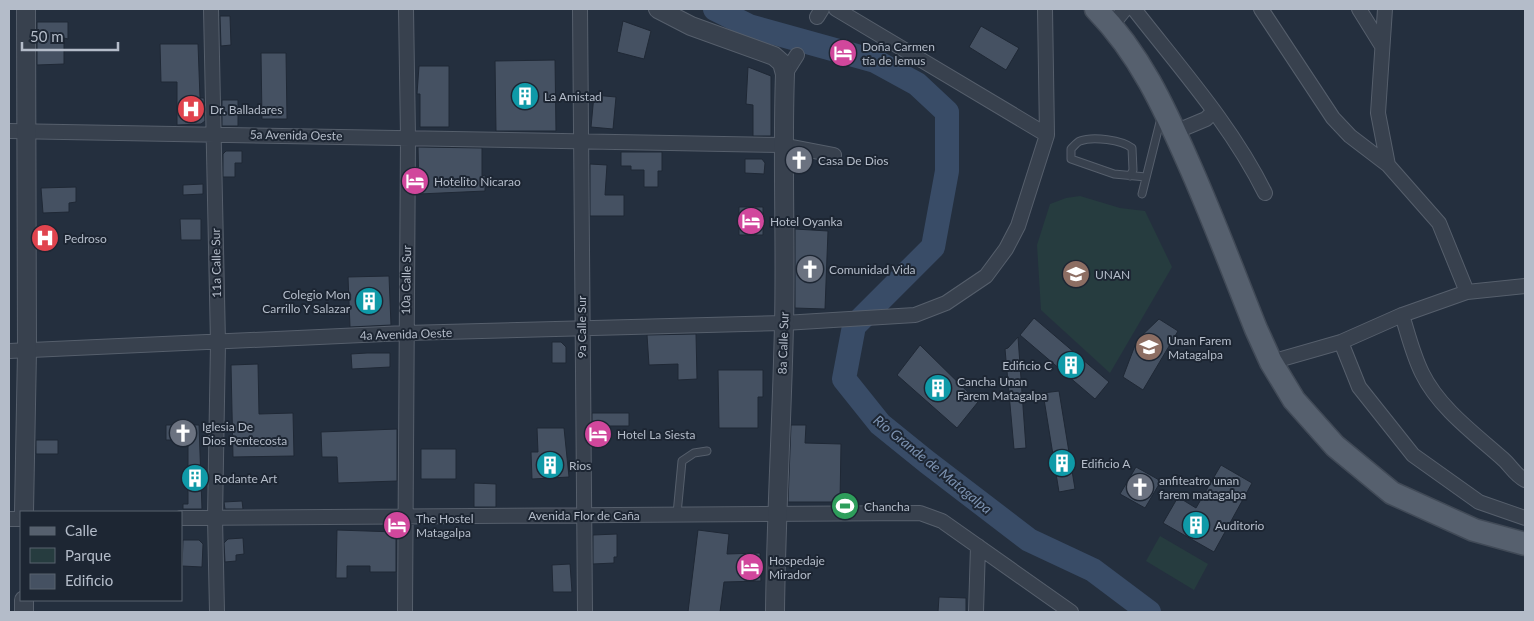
<svg xmlns="http://www.w3.org/2000/svg" width="1534" height="621" font-family="Lato,sans-serif">
  <style>
    .green { fill: #263c3f }
    .lines { fill: none; stroke-linecap: round; stroke-linejoin: round }
    .river { stroke: #394c67; stroke-width: 24 }
    .building { fill: #455162; stroke: #1f2835 }
    .service-casing { stroke: #565f6c; stroke-width: 9 }
    .minor-casing { stroke: #565f6c; stroke-width: 16 }
    .tertiary-casing { stroke: #565f6c; stroke-width: 20 }
    .primary-casing { stroke: #414a57; stroke-width: 25 }
    .service { stroke: #38414e; stroke-width: 7 }
    .minor { stroke: #38414e; stroke-width: 14 }
    .tertiary { stroke: #38414e; stroke-width: 18 }
    .primary { stroke: #56606e; stroke-width: 22 }
    .labels { text-anchor: middle; dominant-baseline: central; stroke-width: 4; stroke-linejoin: round; paint-order: stroke }
    .poi-label { font-size: 12px; fill: #b4bcc9; stroke: #1d2633; text-anchor: start }
    .street-label { font-size: 12px; fill: #b4bcc9; stroke: #1d2633 }
    .water-label { font-size: 14px; font-style: italic; fill: #7c92b1; stroke: #1d2633 }
  </style>
  <rect width="100%" height="100%" fill="#242f3e"/>
  <path class="green" d="M1080 196 1120 208 1145 211 1172 267 1110 373 1041 310 1037 245 1050 204 1066 198Z
    M1160 536 1208 564 1194 590 1146 561Z"/>
  <g class="lines">
    <path class="river" d="M715 9 749 26 875 61 917 84 947 112V171L933 247 854 326 844 379 880 424 927 462 1029 540 1093 570 1149 612"/>
  </g>
  <path class="building" d="M220 16H230L231 45 221 46Z
    M623 21 651 31 644 59 617 52Z
    M37 22H68V39L64 38V64L37 65Z
    M981 26 1019 48 1006 70 969 47Z
    M160 44H198L200 98H204L205 121 201 124 177 125V82H161Z
    M261 53H286L287 119H262Z
    M555 60 556 131H496L495 61Z
    M419 66H449V127H420V94H417Z
    M748 67 771 76V136H753V105L746 104Z
    M594 95 616 97 613 129 591 127Z
    M222 100H238V126H222Z
    M418 147 482 148V176L485 175V191L419 194Z
    M226 151H242V163H235V177H223V154Z
    M621 152H662V171H658V187H644V170H631V166H621Z
    M745 159H762L765 163 764 174 745 173Z
    M590 164 607 165 605 195H624V216H590Z
    M203 184V194L183 195V185Z
    M76 187V202L69 203V212L43 213 41 188Z
    M739 207H763V235H739Z
    M180 219H201V240H181Z
    M795 229 828 231 825 309 795 308Z
    M37 233H55V243H37Z
    M389 276 391 325 350 327 348 277Z
    M1034 318 1109 382 1095 399 1020 335Z
    M1159 319 1178 331 1143 390 1123 377 1137 340Z
    M696 334 697 379 678 380V364L649 365 647 335Z
    M1018 337 1026 448 1014 449 1005 349 1008 348Z
    M552 342H561L566 347V363H552Z
    M920 345 978 402 957 428 897 375Z
    M367 353H390V367L352 369 351 354Z
    M258 364 259 414 293 413 294 456 233 457 231 365Z
    M718 370H763V397H758V428H719Z
    M1059 391 1075 489 1059 492 1043 393Z
    M592 413H629V426H609V442H592Z
    M166 425H199L202 509H183V504H188V440H166Z
    M791 425H806L805 443 841 444 840 502H788Z
    M537 428H564L569 477 532 479 531 452H538Z
    M397 429V481L338 483 337 457H322L321 432Z
    M36 440H58V454H36Z
    M421 449H456V479H421Z
    M1221 465 1252 483 1214 552 1163 523 1178 497 1196 508Z
    M1136 467 1161 481 1145 508 1120 494Z
    M474 483 496 484V507H474Z
    M242 501 243 509H225L224 502Z
    M337 530 396 532V572H370V566H347V578H336Z
    M698 530 729 534 727 554 760 553 761 581 724 582 720 612H688Z
    M617 534V557H614V563L593 564V535Z
    M243 538 244 554 236 555V561L225 562 224 543 228 539Z
    M183 540H199L203 544 202 567 182 566Z
    M570 564 572 592H553L552 565Z
    M939 597 966 598V612H938Z"/>
  <g class="lines">
    <g class="service-casing">
      <path id="service" d="M1130 176 1133 170 1132 148C1122 140 1093 136 1080 141 1077 142 1074 146 1071 149V159L1114 174 1146 177
        M1142 194 1161 118
        M677 514 682 461 694 453 707 451"/>
    </g>
    <g class="minor-casing">
      <path id="minor" d="M211 9 218 343 215 518 217 612
        M580 9 585 612
        M836 9 1047 135
        M1134 9C1180 68 1232 126 1265 193
        M1261 9 1333 118 1350 136 1388 165 1439 223 1467 292
        M1359 9 1382 46
        M1385 9 1378 113 1388 165
        M817 17 822 9
        M1112 25 1125 9
        M785 74 797 55
        M9 131 782 145 834 155
        M1175 132 1206 119 1213 112
        M1402 315C1408 334 1413 355 1422 373 1439 408 1475 434 1503 459 1511 466 1515 475 1525 480
        M1341 342 1359 387 1413 455 1479 502 1525 518
        M9 351 406 333 784 323 915 315 946 303 986 276 1006 249 1018 226 1047 135 1045 9
        M1271 362 1341 342 1402 315 1467 292 1525 286
        M181 518 920 513 942 521 1071 612
        M9 519H21
        M405 612 408 137 406 9
        M976 612 978 546"/>
    </g>
    <g class="tertiary-casing">
      <path id="tertiary" d="M658 9 691 26 774 56 782 63 785 74C782 157 786 241 784 324 782 420 776 516 775 612
        M24 512 27 351 26 9
        M24 612V600"/>
    </g>
    <g class="primary-casing">
      <path id="primary" d="M1096 9C1140 54 1164 107 1189 164 1213 218 1234 274 1256 329L1271 362 1294 400 1335 446 1392 493 1474 530 1525 544"/>
    </g>
    <use href="#service" class="service"/>
    <use href="#minor" class="minor"/>
    <use href="#tertiary" class="tertiary"/>
    <use href="#primary" class="primary"/>
  </g>
  <defs>
    <g id="hotel-disc" transform="scale(1.4375)"><circle r="9.5" fill="#d1479c" stroke="#1d2633"/><path d="M-6-4.5h1.5V1H6V5H4.5V3h-9V5H-6ZM-4 0a1.8 1.8 0 1 1 3.6 0ZM.5 0V-2.5h3Q6-2.5 6 0Z" fill="#fff"/></g>
    <g id="building-disc" transform="scale(1.4375)"><circle r="9.5" fill="#0f9aa8" stroke="#1d2633"/><path d="M-4-6H4V6H1V3H-1V6H-4ZM-2.5-4.3h1.7v1.8h-1.7ZM.8-4.3h1.7v1.8H.8ZM-2.5-1h1.7V.8h-1.7ZM.8-1h1.7V.8H.8Z" fill="#fff"/></g>
    <g id="hospital-disc" transform="scale(1.4375)"><circle r="9.5" fill="#e0444e" stroke="#1d2633"/><path d="M-5-5h3v3.5h4V-5h3V5h-3V1.5h-4V5h-3Z" fill="#fff"/></g>
    <g id="church-disc" transform="scale(1.4375)"><circle r="9.5" fill="#6b7280" stroke="#1d2633"/><path d="M-1.2-6h2.4v3.5h3.3v2.4h-3.3V6h-2.4V-.1h-3.3v-2.4h3.3Z" fill="#fff"/></g>
    <g id="university-disc" transform="scale(1.4375)"><circle r="9.5" fill="#8d6e63" stroke="#1d2633"/><path d="M0-5L7-2L0 1L-7-2ZM-4 1L0 2.5L4 1V4Q0 6-4 4Z" fill="#fff"/></g>
    <g id="school-disc" transform="scale(1.4375)"><circle r="9.5" fill="#8d6e63" stroke="#1d2633"/><path d="M0-5L7-2L0 1L-7-2ZM-4 1L0 2.5L4 1V4Q0 6-4 4Z" fill="#fff"/></g>
    <g id="stadium-disc" transform="scale(1.4375)"><circle r="9.5" fill="#2e9e5b" stroke="#1d2633"/><path d="M0-5a6.5 5 0 1 0 0 10a6.5 5 0 1 0 0-10ZM-3.5-1.8h7v3.6h-7Z" fill="#fff"/></g>
  </defs>
  <g fill-rule="evenodd">
    <use href="#hotel-disc" x="843" y="53"/>
    <use href="#building-disc" x="525" y="96"/>
    <use href="#hospital-disc" x="191" y="109"/>
    <use href="#church-disc" x="799" y="160"/>
    <use href="#hotel-disc" x="415" y="181"/>
    <use href="#hotel-disc" x="751" y="221"/>
    <use href="#hospital-disc" x="45" y="238"/>
    <use href="#church-disc" x="810" y="269"/>
    <use href="#university-disc" x="1076" y="274"/>
    <use href="#building-disc" x="369" y="301"/>
    <use href="#school-disc" x="1149" y="347"/>
    <use href="#building-disc" x="1071" y="365"/>
    <use href="#building-disc" x="938" y="388"/>
    <use href="#church-disc" x="183" y="433"/>
    <use href="#hotel-disc" x="598" y="434"/>
    <use href="#building-disc" x="1062" y="463"/>
    <use href="#building-disc" x="550" y="465"/>
    <use href="#building-disc" x="195" y="478"/>
    <use href="#church-disc" x="1140" y="487"/>
    <use href="#stadium-disc" x="845" y="506"/>
    <use href="#hotel-disc" x="397" y="525"/>
    <use href="#building-disc" x="1196" y="525"/>
    <use href="#hotel-disc" x="750" y="567"/>
  </g>
  <g class="labels">
    <g class="poi-label">
      <text x="862" y="46">Doña Carmen<tspan x="862" dy="14">tía de lemus</tspan></text>
      <text x="544" y="96">La Amistad</text>
      <text x="210" y="109">Dr. Balladares</text>
      <text x="818" y="160">Casa De Dios</text>
      <text x="434" y="181">Hotelito Nicarao</text>
      <text x="770" y="221">Hotel Oyanka</text>
      <text x="64" y="238">Pedroso</text>
      <text x="829" y="269">Comunidad Vida</text>
      <text x="1095" y="274">UNAN</text>
      <text x="350" y="294" text-anchor="end">Colegio Mon<tspan x="350" dy="14">Carrillo Y Salazar</tspan></text>
      <text x="1168" y="340">Unan Farem<tspan x="1168" dy="14">Matagalpa</tspan></text>
      <text x="1052" y="365" text-anchor="end">Edificio C</text>
      <text x="957" y="381">Cancha Unan<tspan x="957" dy="14">Farem Matagalpa</tspan></text>
      <text x="202" y="426">Iglesia De<tspan x="202" dy="14">Dios Pentecosta</tspan></text>
      <text x="617" y="434">Hotel La Siesta</text>
      <text x="1081" y="463">Edificio A</text>
      <text x="569" y="465">Rios</text>
      <text x="214" y="478">Rodante Art</text>
      <text x="1159" y="480">anfiteatro unan<tspan x="1159" dy="14">farem matagalpa</tspan></text>
      <text x="864" y="506">Chancha</text>
      <text x="416" y="518">The Hostel<tspan x="416" dy="14">Matagalpa</tspan></text>
      <text x="1215" y="525">Auditorio</text>
      <text x="769" y="560">Hospedaje<tspan x="769" dy="14">Mirador</tspan></text>
    </g>
    <g class="street-label">
      <text transform="translate(296 135) rotate(1)">5a Avenida Oeste</text>
      <text transform="translate(216 263) rotate(-91)">11a Calle Sur</text>
      <text transform="translate(406 280) rotate(-89)">10a Calle Sur</text>
      <text transform="translate(581 327) rotate(-90)">9a Calle Sur</text>
      <text transform="translate(406 334) rotate(-2)">4a Avenida Oeste</text>
      <text transform="translate(783 343) rotate(-88)">8a Calle Sur</text>
      <text x="584" y="515">Avenida Flor de Caña</text>
    </g>
    <g class="water-label">
      <text transform="translate(933 464) rotate(39)">Río Grande de Matagalpa</text>
    </g>
  </g>
  <rect width="1534" height="621" fill="none" stroke="#b4bcc9" stroke-width="20"/>
  <rect x="20" y="511" width="162" height="90" fill="#1d2633" stroke="#59626f"/>
  <rect x="30" y="527" width="25" height="8" fill="#56606e" stroke="#59626f"/>
  <text x="65" y="536" font-size="15" fill="#b4bcc9">Calle</text>
  <rect x="30" y="548" width="25" height="15" fill="#263c3f" stroke="#59626f"/>
  <text x="65" y="561" font-size="15" fill="#b4bcc9">Parque</text>
  <rect x="30" y="574" width="25" height="15" fill="#455162" stroke="#59626f"/>
  <text x="65" y="586" font-size="15" fill="#b4bcc9">Edificio</text>
  <path d="M22 42v8h96v-8" fill="none" stroke="#b4bcc9" stroke-width="2.5"/>
  <text x="30" y="42" font-size="15" fill="#b4bcc9" stroke="#1d2633" stroke-width="4" paint-order="stroke">50 m</text>
</svg>
